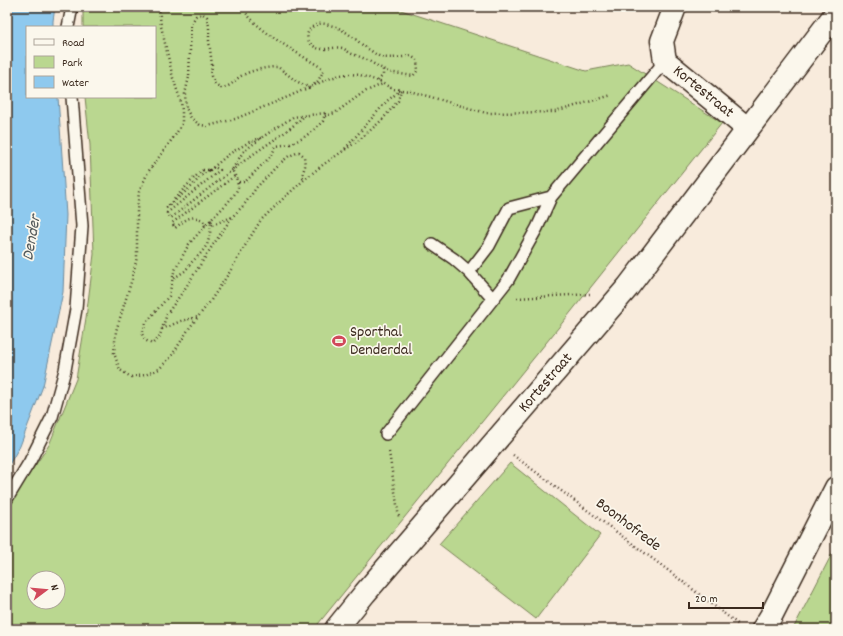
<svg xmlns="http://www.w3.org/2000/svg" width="843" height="636" font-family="Dekko,sans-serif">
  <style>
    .green { fill: #bad790; stroke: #7a8057; fill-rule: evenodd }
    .water { fill: #8ec9ee; stroke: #6d899b }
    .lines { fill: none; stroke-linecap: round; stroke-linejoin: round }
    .service-casing { stroke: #3b2a1e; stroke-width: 14 }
    .minor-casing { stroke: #3b2a1e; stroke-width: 25 }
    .path { stroke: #3b2a1e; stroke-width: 2.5; stroke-dasharray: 1 3; stroke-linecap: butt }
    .service { stroke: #fbf7ec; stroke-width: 11 }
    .minor { stroke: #fbf7ec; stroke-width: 22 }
    .labels { text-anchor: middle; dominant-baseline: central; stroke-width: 3.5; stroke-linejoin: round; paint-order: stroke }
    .street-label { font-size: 16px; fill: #3b2a1e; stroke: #fbf7ec }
    .poi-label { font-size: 16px; fill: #3b2a1e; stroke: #fbf7ec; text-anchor: start }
    .water-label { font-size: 17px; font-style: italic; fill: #545a5c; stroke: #fbf7ec }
  </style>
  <rect width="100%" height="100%" fill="#f8ebdc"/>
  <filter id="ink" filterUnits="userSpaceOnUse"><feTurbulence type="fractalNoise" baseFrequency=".025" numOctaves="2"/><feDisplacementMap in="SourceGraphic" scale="8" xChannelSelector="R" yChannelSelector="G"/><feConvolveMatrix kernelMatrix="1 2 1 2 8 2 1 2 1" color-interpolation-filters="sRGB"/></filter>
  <g filter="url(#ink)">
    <path class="green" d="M83 7H392L586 71 628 63 722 123 567 317 314 629H7V507L49 445 76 379 86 318 94 254 90 145 85 97H155V27H83ZM34 578H58V602H34Z
      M510 463 600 535 536 619 439 544Z
      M836 546V629H793Z"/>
    <path class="water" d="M7 7H55L53 21V27H27V97H58L66 215 63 292 43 386 20 446 7 468Z"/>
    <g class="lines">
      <g class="service-casing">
        <path id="service" d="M68 27 72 7
          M432 244 454 259 469 272 489 246 509 208 551 197
          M469 272 493 299
          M386 434 508 280 537 228 551 197 665 61
          M7 499 30 461 52 417 65 370 76 309 82 226 72 97"/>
      </g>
      <g class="minor-casing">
        <path id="minor" d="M675 7 662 41 665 61 748 129
          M336 629 365 593 628 287 836 13
          M763 629 771 616 836 488"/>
      </g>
      <path class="path" d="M159 7 161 26 173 78 181 102 182 111V124L176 134 148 172 139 192 137 210V257L132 279 116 331 114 353 120 370 131 377 145 375 159 369 171 357 190 327 209 303 229 273 249 239 261 220 286 196 305 179 324 164 358 141 382 120 398 101 401 90 387 101 343 151
        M242 7C256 31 298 53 322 68L323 72 318 81 312 86
        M378 81 383 75V69C375 65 367 59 358 56 355 55 352 54 350 53 347 51 345 49 342 48 333 46 323 52 315 47 305 41 305 31 314 26 319 23 324 23 329 25 345 28 355 40 368 49 372 51 376 55 381 57 390 59 402 57 411 56L417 60 418 70 413 76 388 72 383 69
        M310 88 296 81 278 67C267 67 252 70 243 75 233 80 234 86 221 88L215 84 211 76 212 65 209 41V26L207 17 203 14 196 16 191 24 189 77 185 94 186 108 191 118 200 125 208 126 235 119 290 96 328 79 340 75 349 74 360 75 378 81 393 89 410 91 486 113 555 112 612 95
        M325 113 323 121 315 129 303 138 290 144 276 146 271 156 245 182H239L232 170 243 152 261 138 293 117Z
        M325 116 335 113 364 92 383 84
        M261 138 251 141 229 154 210 170 214 167 220 170 167 213 171 218C196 198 222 178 248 158 267 144 288 132 304 116
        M203 170H210L201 176 191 187 165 209 195 177Z
        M236 175C236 178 238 184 238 187 236 197 212 218 205 226L203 220C189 214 186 220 175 228L172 223Z
        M205 226 189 244 174 272 169 296 155 312 146 323 142 334 145 340 152 344 159 338 167 314 184 290 211 248 232 217 244 205 257 187 278 165 289 156 299 152 304 156 305 166 302 176 305 179
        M174 278 185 271 192 262 201 253 207 245 210 235 211 219 212 225 232 217
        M517 298 590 294
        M162 329 181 321 198 317
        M389 452 399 518
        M513 455 665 568 739 625"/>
      <use href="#service" class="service"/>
      <use href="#minor" class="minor"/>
    </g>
  </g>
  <defs>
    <g id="stadium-bare" transform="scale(1.08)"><path d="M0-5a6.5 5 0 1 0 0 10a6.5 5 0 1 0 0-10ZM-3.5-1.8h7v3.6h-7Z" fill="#d1495b" stroke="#fbf7ec" stroke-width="2.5" paint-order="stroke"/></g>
  </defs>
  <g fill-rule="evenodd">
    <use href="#stadium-bare" x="339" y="341"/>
  </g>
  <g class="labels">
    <g class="street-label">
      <text transform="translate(703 92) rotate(39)">Kortestraat</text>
      <text transform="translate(546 383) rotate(-49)">Kortestraat</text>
      <text transform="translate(628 525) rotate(37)">Boonhofrede</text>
    </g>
    <g class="poi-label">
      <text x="350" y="332">Sporthal<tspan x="350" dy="18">Denderdal</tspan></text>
    </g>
    <g class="water-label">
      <text transform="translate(33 238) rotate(-80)">Dender</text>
    </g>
  </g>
  <rect width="843" height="636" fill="none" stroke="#fbf7ec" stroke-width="24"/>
  <rect x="12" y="12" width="819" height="612" fill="none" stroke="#3b2a1e" stroke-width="1.5" filter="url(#ink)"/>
  <rect x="26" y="26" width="130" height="72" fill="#fbf7ec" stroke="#aea59a"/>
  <rect x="34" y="39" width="20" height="6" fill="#fbf7ec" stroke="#aea59a"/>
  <text x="62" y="46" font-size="12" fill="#3b2a1e">Road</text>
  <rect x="34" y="56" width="20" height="12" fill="#bad790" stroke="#aea59a"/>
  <text x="62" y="66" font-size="12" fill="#3b2a1e">Park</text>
  <rect x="34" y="76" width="20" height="12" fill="#8ec9ee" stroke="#aea59a"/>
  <text x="62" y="86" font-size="12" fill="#3b2a1e">Water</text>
  <g transform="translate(46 590) rotate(74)"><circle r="19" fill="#fbf7ec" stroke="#aea59a"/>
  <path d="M0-3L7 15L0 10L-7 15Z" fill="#d1495b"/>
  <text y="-6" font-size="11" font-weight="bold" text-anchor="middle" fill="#3b2a1e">N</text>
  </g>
  <path d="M689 602v6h74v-6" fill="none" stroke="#3b2a1e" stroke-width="2"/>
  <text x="695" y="602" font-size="12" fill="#3b2a1e" stroke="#fbf7ec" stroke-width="3" paint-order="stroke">20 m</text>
</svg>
